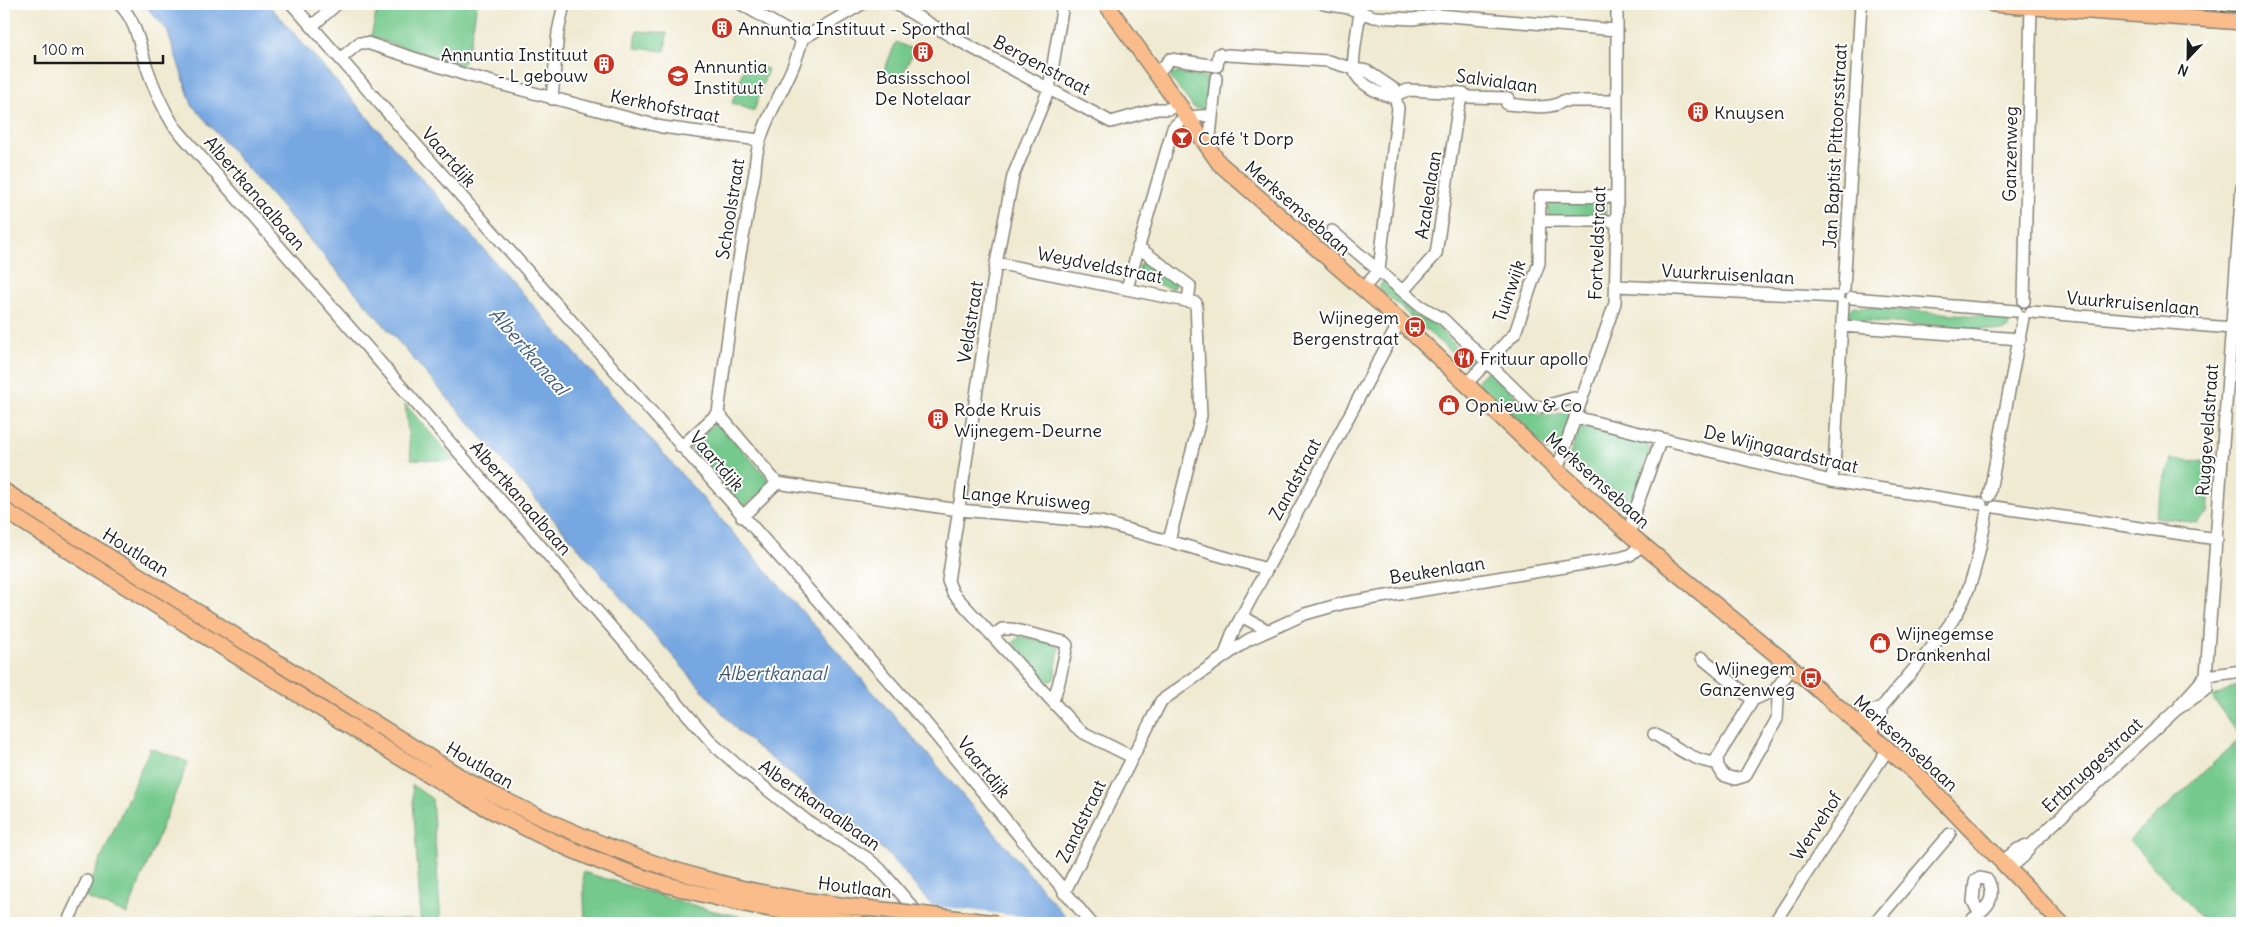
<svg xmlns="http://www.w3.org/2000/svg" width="2246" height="927" font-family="Delius,sans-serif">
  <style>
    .green { fill: #75c98c; stroke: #487254 }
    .water { fill: #77a7e1; stroke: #4a627e }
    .pier { fill: #efead1 }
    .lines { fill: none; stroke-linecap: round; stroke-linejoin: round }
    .minor-casing { stroke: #868376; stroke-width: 14 }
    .major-casing { stroke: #868376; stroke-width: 18 }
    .minor { stroke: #fff; stroke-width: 11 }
    .major { stroke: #f9bc8a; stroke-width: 15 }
    .tram { stroke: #1c1c1c; stroke-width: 1 }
    .major-bridge-casing { stroke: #868376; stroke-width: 18; stroke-linecap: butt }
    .major-bridge { stroke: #f9bc8a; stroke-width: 15 }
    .labels { text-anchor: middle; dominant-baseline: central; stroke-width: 4; stroke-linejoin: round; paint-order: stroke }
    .poi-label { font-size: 18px; fill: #1c1c1c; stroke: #fff; text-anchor: start }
    .street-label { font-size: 18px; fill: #1c1c1c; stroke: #fff }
    .water-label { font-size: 19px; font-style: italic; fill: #455b75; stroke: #fff }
  </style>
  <rect width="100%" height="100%" fill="#fff"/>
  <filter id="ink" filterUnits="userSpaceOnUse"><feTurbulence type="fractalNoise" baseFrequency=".02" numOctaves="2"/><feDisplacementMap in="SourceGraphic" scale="10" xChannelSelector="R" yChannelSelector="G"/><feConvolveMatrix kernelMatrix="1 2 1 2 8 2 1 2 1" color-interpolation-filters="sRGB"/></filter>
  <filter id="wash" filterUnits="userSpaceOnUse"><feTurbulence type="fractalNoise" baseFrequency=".0096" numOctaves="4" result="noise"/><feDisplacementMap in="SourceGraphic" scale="20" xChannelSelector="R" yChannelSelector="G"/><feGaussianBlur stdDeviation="1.12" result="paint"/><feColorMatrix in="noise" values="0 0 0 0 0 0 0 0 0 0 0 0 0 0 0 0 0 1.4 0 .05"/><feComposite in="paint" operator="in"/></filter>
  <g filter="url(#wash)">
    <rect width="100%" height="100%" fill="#efead1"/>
    <path class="green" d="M378 4H477L468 55 461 66 371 37Z
      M637 31 667 33 665 51 635 48Z
      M896 42 914 50 899 83 882 75Z
      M746 62 768 69 754 111 732 103Z
      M1172 72 1208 78 1205 109 1194 108 1171 78Z
      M1549 199 1605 201 1606 218 1549 217Z
      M1141 262 1175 282 1173 289 1136 278Z
      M1383 280 1419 318 1433 323 1461 351 1468 350 1478 361 1477 365 1470 369 1379 288Z
      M1853 306 2005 318 2009 320 2008 328 2005 331 1852 320 1848 311Z
      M1489 369 1532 412 1551 416 1573 409 1562 444 1555 451H1548L1480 386 1478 380Z
      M405 404 455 461 411 459Z
      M717 421 769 480 766 488 742 508 689 447Z
      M1584 427 1647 444 1650 449 1631 507 1625 512 1578 471 1566 466 1579 431Z
      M2171 459 2212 462 2208 514 2197 523 2155 517Z
      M1019 637 1054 642 1059 648 1054 679 1048 682 1013 643Z
      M2242 683V923H2206L2129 840 2241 738 2212 697Z
      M150 748 188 762 127 914 84 897Z
      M412 785 432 799 441 923H353V920H421Z
      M583 872 713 911 754 919V923H585Z"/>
    <path class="water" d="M144 4H268L930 757 1071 923H947L887 853 739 732 192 105 167 30Z"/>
    <path class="pier" d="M928 905 1074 923H944Z"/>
  </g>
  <g filter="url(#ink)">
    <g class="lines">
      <g class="minor-casing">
        <path id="minor" d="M119 4C136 20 139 43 146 65 153 86 162 107 174 126L714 745 745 772 807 821 867 858 880 869 926 923
          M292 4 924 721 1091 923
          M741 4 802 39
          M896 4 954 38 1111 122 1157 109H1168L1179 105
          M1063 4 1049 89 1013 176 996 263 948 581 953 593 1076 727 1084 733 1132 757
          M1324 4 1349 8 1374 17 1413 19 1438 15 1616 30
          M1361 4C1360 17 1351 60 1354 70 1358 84 1382 96 1395 97
          M312 26 337 4
          M1227 55 1328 61 1354 69 1367 71 1400 93 1395 97
          M340 59 359 43H367L466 75 662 127 759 140
          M1157 74 1170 59 1217 66 1219 54
          M1400 93 1408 90 1463 93 1468 97 1508 98 1507 104C1524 105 1550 111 1563 101H1617
          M552 99 558 32 564 4
          M1210 137 1216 78
          M1540 221H1617
          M1332 231 1419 305 1443 319 1531 405 1541 407 1574 398
          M1138 247 1190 286 1188 301
          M996 263 1196 303 1201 416 1169 541
          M1617 286 1838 297
          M1127 288 1173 128C1182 116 1198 115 1212 116
          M1363 289 1379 270 1398 108 1395 97
          M1844 289 1861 4
          M1403 291 1436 254 1458 109 1463 93
          M1852 298 2016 311
          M2024 301 2031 4
          M2031 312 2232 328
          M1842 326 2020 339
          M1466 384 1515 333 1539 263 1540 196 1617 197
          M718 413 777 483 959 510 1101 522 1267 569
          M1575 417 1831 481 1981 504
          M681 447 718 413 736 276 755 172C755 124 792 85 802 39L862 4
          M1557 470 1615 303 1617 221V4
          M1831 481 1834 468 1843 304
          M1989 496 2023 318
          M1995 507 2217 539
          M742 517 777 483
          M1627 532 1633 525 1632 519 1661 439
          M1241 616 1267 630
          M993 636 1002 629H1012L1064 642 1067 645 1059 682 1053 701
          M1225 655 1232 634 1400 321
          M1702 658 1753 700
          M1775 690 1778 699 1777 719 1745 776 1735 779 1723 775 1718 766 1717 758 1753 700 1775 690 1792 668
          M2180 705 2206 676 2242 671
          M1860 726 1873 711 1881 708C1905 679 1931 651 1952 621 1974 589 1980 548 1987 511
          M1654 734C1673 745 1694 762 1717 763
          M1869 734 1881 716V708
          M2001 862 2018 849 2031 845
          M2008 870 2024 856 2031 845 2176 710 2207 689 2206 676 2242 187
          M1064 893 1161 701 1248 640 1305 614 1344 603 1620 558 1630 555 1642 545
          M67 923 87 881
          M1774 923 1888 749
          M1875 923 1950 834
          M1968 923C1984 909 1998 902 1988 880L1980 878 1975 881 1973 901 1979 913"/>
      </g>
      <g class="major-casing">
        <path id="major" d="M1106 4 1179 105 1219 163 1400 321 1557 470 1633 537 1808 681 1920 777 2061 923
          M1993 4 2242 22
          M4 491 464 779C546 823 630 860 720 883 776 898 835 905 893 911
          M4 510C106 574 208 638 310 702 417 768 514 832 633 874 707 899 782 913 859 923"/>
      </g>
      <use href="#minor" class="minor"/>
      <use href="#major" class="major"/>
      <path class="tram" d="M2136 4 2242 12"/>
      <g class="major-bridge-casing">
        <path id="major-bridge" d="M893 911 996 923"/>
      </g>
      <use href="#major-bridge" class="major-bridge"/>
    </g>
  </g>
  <defs>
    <g id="building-disc" transform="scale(1.125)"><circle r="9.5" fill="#c8321e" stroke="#fff"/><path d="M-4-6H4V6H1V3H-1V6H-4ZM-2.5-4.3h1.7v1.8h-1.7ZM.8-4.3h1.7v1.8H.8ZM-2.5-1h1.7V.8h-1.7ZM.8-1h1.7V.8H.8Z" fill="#fff"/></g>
    <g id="school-disc" transform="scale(1.125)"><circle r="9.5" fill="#c8321e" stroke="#fff"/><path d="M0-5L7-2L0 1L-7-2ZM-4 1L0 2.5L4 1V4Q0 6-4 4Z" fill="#fff"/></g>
    <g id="bar-disc" transform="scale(1.125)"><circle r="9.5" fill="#c8321e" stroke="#fff"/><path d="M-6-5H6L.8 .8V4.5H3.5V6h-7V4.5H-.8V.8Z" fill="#fff"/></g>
    <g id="bus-disc" transform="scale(1.125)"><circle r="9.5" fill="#c8321e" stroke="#fff"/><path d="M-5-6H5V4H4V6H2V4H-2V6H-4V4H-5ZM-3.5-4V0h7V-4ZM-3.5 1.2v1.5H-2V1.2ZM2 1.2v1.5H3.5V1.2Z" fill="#fff"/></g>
    <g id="restaurant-disc" transform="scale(1.125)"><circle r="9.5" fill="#c8321e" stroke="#fff"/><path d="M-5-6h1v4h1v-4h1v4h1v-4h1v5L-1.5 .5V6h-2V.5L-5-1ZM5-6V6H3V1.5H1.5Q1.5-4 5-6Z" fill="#fff"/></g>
    <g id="shop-disc" transform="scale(1.125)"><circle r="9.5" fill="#c8321e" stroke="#fff"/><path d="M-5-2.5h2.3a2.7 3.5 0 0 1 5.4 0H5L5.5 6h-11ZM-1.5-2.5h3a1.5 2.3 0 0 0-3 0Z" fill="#fff"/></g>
  </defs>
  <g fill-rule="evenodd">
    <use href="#building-disc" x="722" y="28"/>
    <use href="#building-disc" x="923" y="52"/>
    <use href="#building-disc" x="604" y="64"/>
    <use href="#school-disc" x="678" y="76"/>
    <use href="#building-disc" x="1698" y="112"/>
    <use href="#bar-disc" x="1182" y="138"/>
    <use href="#bus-disc" x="1415" y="327"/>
    <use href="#restaurant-disc" x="1464" y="358"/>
    <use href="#shop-disc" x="1449" y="405"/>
    <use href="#building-disc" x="938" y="419"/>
    <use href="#shop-disc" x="1880" y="643"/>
    <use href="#bus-disc" x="1811" y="678"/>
  </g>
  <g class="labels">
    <g class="poi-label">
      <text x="738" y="28">Annuntia Instituut - Sporthal</text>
      <text x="588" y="54" text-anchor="end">Annuntia Instituut<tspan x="588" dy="21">- L gebouw</tspan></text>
      <text x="694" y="66">Annuntia<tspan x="694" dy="21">Instituut</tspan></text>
      <text x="923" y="77" text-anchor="middle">Basisschool<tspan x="923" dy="21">De Notelaar</tspan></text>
      <text x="1714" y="112">Knuysen</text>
      <text x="1198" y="138">Café 't Dorp</text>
      <text x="1399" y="317" text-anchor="end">Wijnegem<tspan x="1399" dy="21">Bergenstraat</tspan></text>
      <text x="1480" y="358">Frituur apollo</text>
      <text x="1465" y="405">Opnieuw &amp; Co</text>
      <text x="954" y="409">Rode Kruis<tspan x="954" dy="21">Wijnegem-Deurne</tspan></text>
      <text x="1896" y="633">Wijnegemse<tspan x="1896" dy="21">Drankenhal</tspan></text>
      <text x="1795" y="668" text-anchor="end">Wijnegem<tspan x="1795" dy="21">Ganzenweg</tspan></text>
    </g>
    <g class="street-label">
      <text transform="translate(1042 65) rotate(28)">Bergenstraat</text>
      <text transform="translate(1497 81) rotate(8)">Salvialaan</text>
      <text transform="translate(665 106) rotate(11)">Kerkhofstraat</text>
      <text transform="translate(1835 146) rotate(-87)">Jan Baptist Pittoorsstraat</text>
      <text transform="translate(2010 154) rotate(-89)">Ganzenweg</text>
      <text transform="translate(449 157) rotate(49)">Vaartdijk</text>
      <text transform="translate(255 193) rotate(49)">Albertkanaalbaan</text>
      <text transform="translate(1428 195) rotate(-81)">Azalealaan</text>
      <text transform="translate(1298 208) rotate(41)">Merksemsebaan</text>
      <text transform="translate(730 209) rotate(-81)">Schoolstraat</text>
      <text transform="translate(1597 243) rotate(-88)">Fortveldstraat</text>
      <text transform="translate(1100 265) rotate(11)">Weydveldstraat</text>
      <text transform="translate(1728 274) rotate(3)">Vuurkruisenlaan</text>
      <text transform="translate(1509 291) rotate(-71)">Tuinwijk</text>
      <text transform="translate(2133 303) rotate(5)">Vuurkruisenlaan</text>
      <text transform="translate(970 322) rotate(-81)">Veldstraat</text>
      <text transform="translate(2207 430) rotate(-86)">Ruggeveldstraat</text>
      <text transform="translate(1781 449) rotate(13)">De Wijngaardstraat</text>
      <text transform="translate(717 461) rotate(49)">Vaartdijk</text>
      <text transform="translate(1295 479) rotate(-62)">Zandstraat</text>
      <text transform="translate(1598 480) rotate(42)">Merksemsebaan</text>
      <text transform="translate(521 498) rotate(49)">Albertkanaalbaan</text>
      <text transform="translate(1026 498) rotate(5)">Lange Kruisweg</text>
      <text transform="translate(136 552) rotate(32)">Houtlaan</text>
      <text transform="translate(1437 570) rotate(-9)">Beukenlaan</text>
      <text transform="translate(1906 743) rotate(42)">Merksemsebaan</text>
      <text transform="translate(480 765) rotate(30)">Houtlaan</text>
      <text transform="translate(2092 765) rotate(-43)">Ertbruggestraat</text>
      <text transform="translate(984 767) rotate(51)">Vaartdijk</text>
      <text transform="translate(820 805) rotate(35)">Albertkanaalbaan</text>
      <text transform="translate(1081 821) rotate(-64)">Zandstraat</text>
      <text transform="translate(1816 826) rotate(-57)">Wervehof</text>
      <text transform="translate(855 887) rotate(7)">Houtlaan</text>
    </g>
    <g class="water-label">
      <text transform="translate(529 351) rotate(49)">Albertkanaal</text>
      <text x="772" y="673">Albertkanaal</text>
    </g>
  </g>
  <rect width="2246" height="927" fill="none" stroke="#fff" stroke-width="20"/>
  <g transform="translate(2188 58) rotate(202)" stroke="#ffffff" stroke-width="4" paint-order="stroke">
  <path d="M0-4L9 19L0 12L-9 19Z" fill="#1c1c1c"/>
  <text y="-8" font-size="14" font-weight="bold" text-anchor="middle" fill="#1c1c1c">N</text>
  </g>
  <path d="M35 55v8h128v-8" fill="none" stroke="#1c1c1c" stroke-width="2.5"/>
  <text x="42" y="55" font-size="15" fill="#1c1c1c" stroke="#ffffff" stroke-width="4" paint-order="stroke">100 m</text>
</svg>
